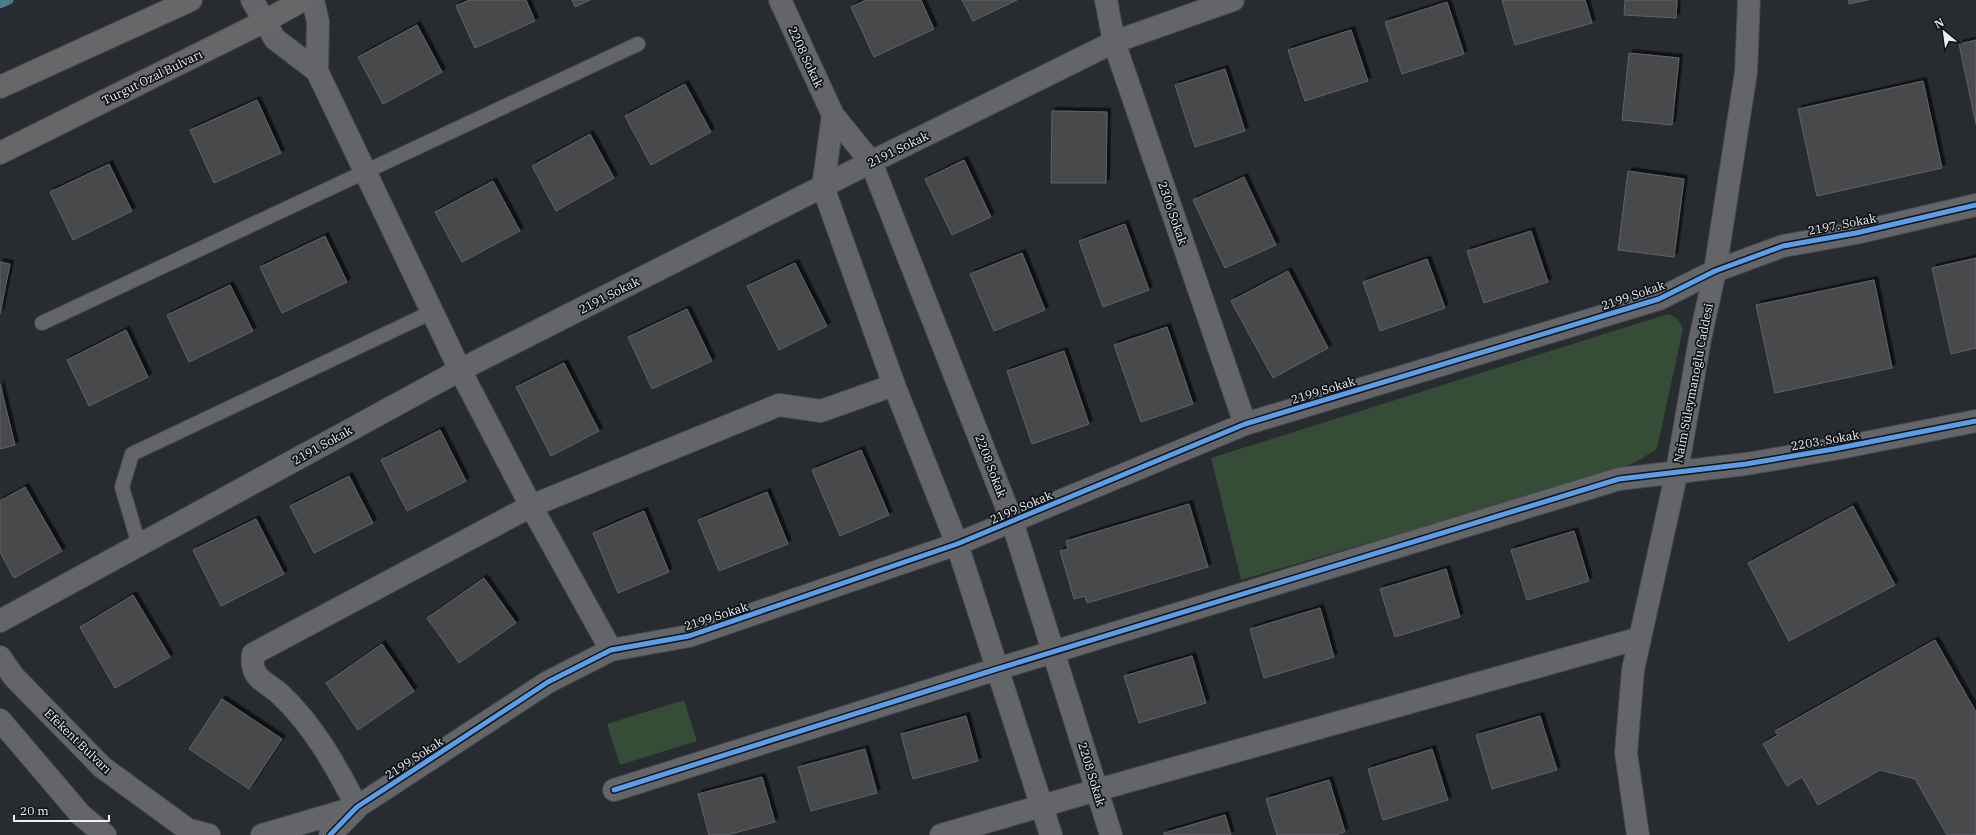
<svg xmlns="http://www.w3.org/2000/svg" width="1976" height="835" font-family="'IBM Plex Serif',serif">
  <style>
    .green { fill: #354c36 }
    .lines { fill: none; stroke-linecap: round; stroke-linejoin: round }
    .stream { stroke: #4f7c89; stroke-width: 9 }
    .building { fill: #46484c; stroke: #616367; filter: url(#shadow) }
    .service-casing { stroke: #46484b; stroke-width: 16 }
    .minor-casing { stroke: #46484b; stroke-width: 24 }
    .tertiary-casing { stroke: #46484b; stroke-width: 24 }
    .primary-casing { stroke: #46484b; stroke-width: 24 }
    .service { stroke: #636568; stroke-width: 14 }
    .minor { stroke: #636568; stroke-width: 22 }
    .tertiary { stroke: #636568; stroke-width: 22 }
    .primary { stroke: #696669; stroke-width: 22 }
    .cycleway-casing { stroke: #101316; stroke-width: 8 }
    .cycleway { stroke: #5a9eea; stroke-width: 5 }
    .labels { text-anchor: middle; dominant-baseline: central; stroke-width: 3.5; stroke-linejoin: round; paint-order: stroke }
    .street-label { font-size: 12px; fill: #eceff4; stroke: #101316 }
  </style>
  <defs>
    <filter id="shadow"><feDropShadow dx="3.5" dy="-3.5" stdDeviation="0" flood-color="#0009"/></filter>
  </defs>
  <rect width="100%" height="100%" fill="#282b2f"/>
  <path class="green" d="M1668 314 1678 319 1683 329 1657 449 1636 462 1608 473 1241 580 1211 458Z
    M684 700 697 741 620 765 607 724Z"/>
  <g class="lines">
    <path class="stream" d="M0 4 9 0"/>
  </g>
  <path class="building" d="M469 0H526L535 21 475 48 456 6Z
    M572 0H590L575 7Z
    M866 0H921L934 29 874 57 851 7Z
    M962 0H1017L973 21Z
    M1502 0H1585L1592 23 1515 45Z
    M1625 0H1677L1676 18 1624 15Z
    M1848 0H1868L1849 4Z
    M1447 2 1464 54 1402 74 1385 22Z
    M417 25 442 72 383 104 358 57Z
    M1351 30 1368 81 1305 101 1288 50Z
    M1976 40V124L1959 44Z
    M1629 53 1679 58 1672 125 1622 120Z
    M1225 69 1245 131 1195 147 1175 85Z
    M1923 81 1942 168 1817 196 1798 109Z
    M685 84 711 132 651 165 625 116Z
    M257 100 281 153 214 183 190 130Z
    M1052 111 1107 112 1106 183H1051Z
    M590 134 614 178 556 211 532 166Z
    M964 160 991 217 952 235 925 179Z
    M109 164 132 211 73 240 50 192Z
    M1628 171 1684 179 1674 257 1618 250Z
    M1244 177 1276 245 1225 268 1193 200Z
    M493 181 520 231 462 262 435 212Z
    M1125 224 1149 290 1103 307 1079 241Z
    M1531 231 1548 282 1484 303 1467 251Z
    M325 236 347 282 282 313 260 267Z
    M1022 253 1045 310 994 331 970 274Z
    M1976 258V348L1951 354 1932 268Z
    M1427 259 1445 308 1380 331 1363 282Z
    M0 262 10 264 0 314Z
    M795 263 827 326 779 350 747 286Z
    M1288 271 1328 348 1273 378 1231 301Z
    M1874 280 1892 368 1775 393 1756 305Z
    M230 285 253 331 189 362 167 315Z
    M687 309 712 361 652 389 628 337Z
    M1167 327 1193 404 1141 422 1114 345Z
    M126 330 148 377 89 406 67 360Z
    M1064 351 1089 424 1032 444 1007 371Z
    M564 363 599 431 551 456 516 387Z
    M0 384 15 445 0 449Z
    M440 430 466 481 407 511 381 460Z
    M861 450 889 515 840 536 812 470Z
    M349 476 373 523 314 553 290 506Z
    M25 487 62 551 14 578 0 552V501Z
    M767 492 788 544 719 571 698 520Z
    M1189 504 1208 567 1087 603 1085 596 1074 599 1060 551 1068 549 1066 541Z
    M1853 506 1895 585 1789 641 1748 563Z
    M644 511 669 572 618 593 593 533Z
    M256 519 284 574 221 606 193 550Z
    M1574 531 1589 581 1527 600 1511 550Z
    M1446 569 1460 617 1395 637 1380 589Z
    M484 578 516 623 459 663 427 618Z
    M133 595 170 657 115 688 80 627Z
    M1320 608 1334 657 1264 678 1250 629Z
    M1935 640 1976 712V835H1947L1915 779 1880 770 1818 805 1802 777 1787 786 1763 744 1778 735 1775 731Z
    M382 644 414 691 358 730 326 683Z
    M1192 656 1206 703 1139 723 1124 676Z
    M222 699 282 739 249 789 189 749Z
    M966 716 978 761 913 779 901 734Z
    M1540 716 1557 770 1492 789 1476 735Z
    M865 749 877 793 811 811 798 767Z
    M1432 749 1448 800 1383 820 1368 769Z
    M762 777 775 822 727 835H709L698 794Z
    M1329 780 1345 832 1336 835H1277L1266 799Z
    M1225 815 1231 835H1164V833Z"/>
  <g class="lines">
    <g class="service-casing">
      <path id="service" d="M42 323 638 44
        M139 545 122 487 132 454 432 312"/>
    </g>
    <g class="minor-casing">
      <path id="minor" d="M252 0 275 39 317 71
        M313 0 318 22 317 71 460 370 531 506 611 650
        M1106 0 1114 42 1245 424
        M894 385 821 411 779 405 531 506 253 654C250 679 264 680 280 694 314 726 336 766 357 807L548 682 611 650 689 636 957 544 1245 424 1659 299 1715 271 1783 246 1856 233 1976 205
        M0 621 460 370 871 162 1114 42 1233 0
        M614 790 997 669 1619 479 1746 464 1834 449 1976 421
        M941 835 1097 790 1640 638"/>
    </g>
    <g class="tertiary-casing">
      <path id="tertiary" d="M780 0 833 115 871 162 1012 521 1111 835
        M833 115 823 187 894 385 957 544 1051 835
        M0 657 14 677 102 767 187 829 209 835
        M0 720 81 815 105 835
        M262 835 357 807
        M330 835 356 809
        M1638 835 1626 753 1633 670 1677 471 1700 339 1715 271 1746 72 1749 0"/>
    </g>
    <g class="primary-casing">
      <path id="primary" d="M0 87 191 0
        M0 153 265 21 303 0"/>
    </g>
    <use href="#service" class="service"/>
    <use href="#minor" class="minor"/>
    <use href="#tertiary" class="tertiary"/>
    <use href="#primary" class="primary"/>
    <g class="cycleway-casing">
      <path id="cycleway" d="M614 790 997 669 1619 479 1746 464 1834 449 1976 421
        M330 835 357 807 548 682 611 650 689 636 957 544 1245 424 1659 299 1715 271 1783 246 1856 233 1976 205"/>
    </g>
    <use href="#cycleway" class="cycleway"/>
  </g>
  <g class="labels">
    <g class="street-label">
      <text transform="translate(806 57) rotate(65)">2208 Sokak</text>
      <text transform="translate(152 77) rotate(-26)">Turgut Ozal Bulvarı</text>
      <text transform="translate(898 149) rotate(-26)">2191 Sokak</text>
      <text transform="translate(1173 213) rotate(71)">2306 Sokak</text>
      <text transform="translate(1842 224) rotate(-11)">2197. Sokak</text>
      <text transform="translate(609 295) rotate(-27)">2191 Sokak</text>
      <text transform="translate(1633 295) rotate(-19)">2199 Sokak</text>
      <text transform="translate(1693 383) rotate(-79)">Naim Süleymanoğlu Caddesi</text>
      <text transform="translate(1323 390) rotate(-17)">2199 Sokak</text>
      <text transform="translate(1825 440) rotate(-10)">2203. Sokak</text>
      <text transform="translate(322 445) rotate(-29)">2191 Sokak</text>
      <text transform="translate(991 466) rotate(69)">2208 Sokak</text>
      <text transform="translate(1021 507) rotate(-23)">2199 Sokak</text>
      <text transform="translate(716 616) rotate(-18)">2199 Sokak</text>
      <text transform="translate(78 741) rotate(44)">Efekent Bulvarı</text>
      <text transform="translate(414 758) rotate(-33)">2199 Sokak</text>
      <text transform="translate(1092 774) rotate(73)">2208 Sokak</text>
    </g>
  </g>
  <g transform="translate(1944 32) rotate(331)" stroke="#101316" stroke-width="3" paint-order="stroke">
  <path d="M0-3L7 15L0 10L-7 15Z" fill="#eceff4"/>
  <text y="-6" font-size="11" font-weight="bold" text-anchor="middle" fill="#eceff4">N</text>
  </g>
  <path d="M14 815v6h95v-6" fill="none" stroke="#eceff4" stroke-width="2"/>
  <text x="20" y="815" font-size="12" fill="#eceff4" stroke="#101316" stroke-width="3" paint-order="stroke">20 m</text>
</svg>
